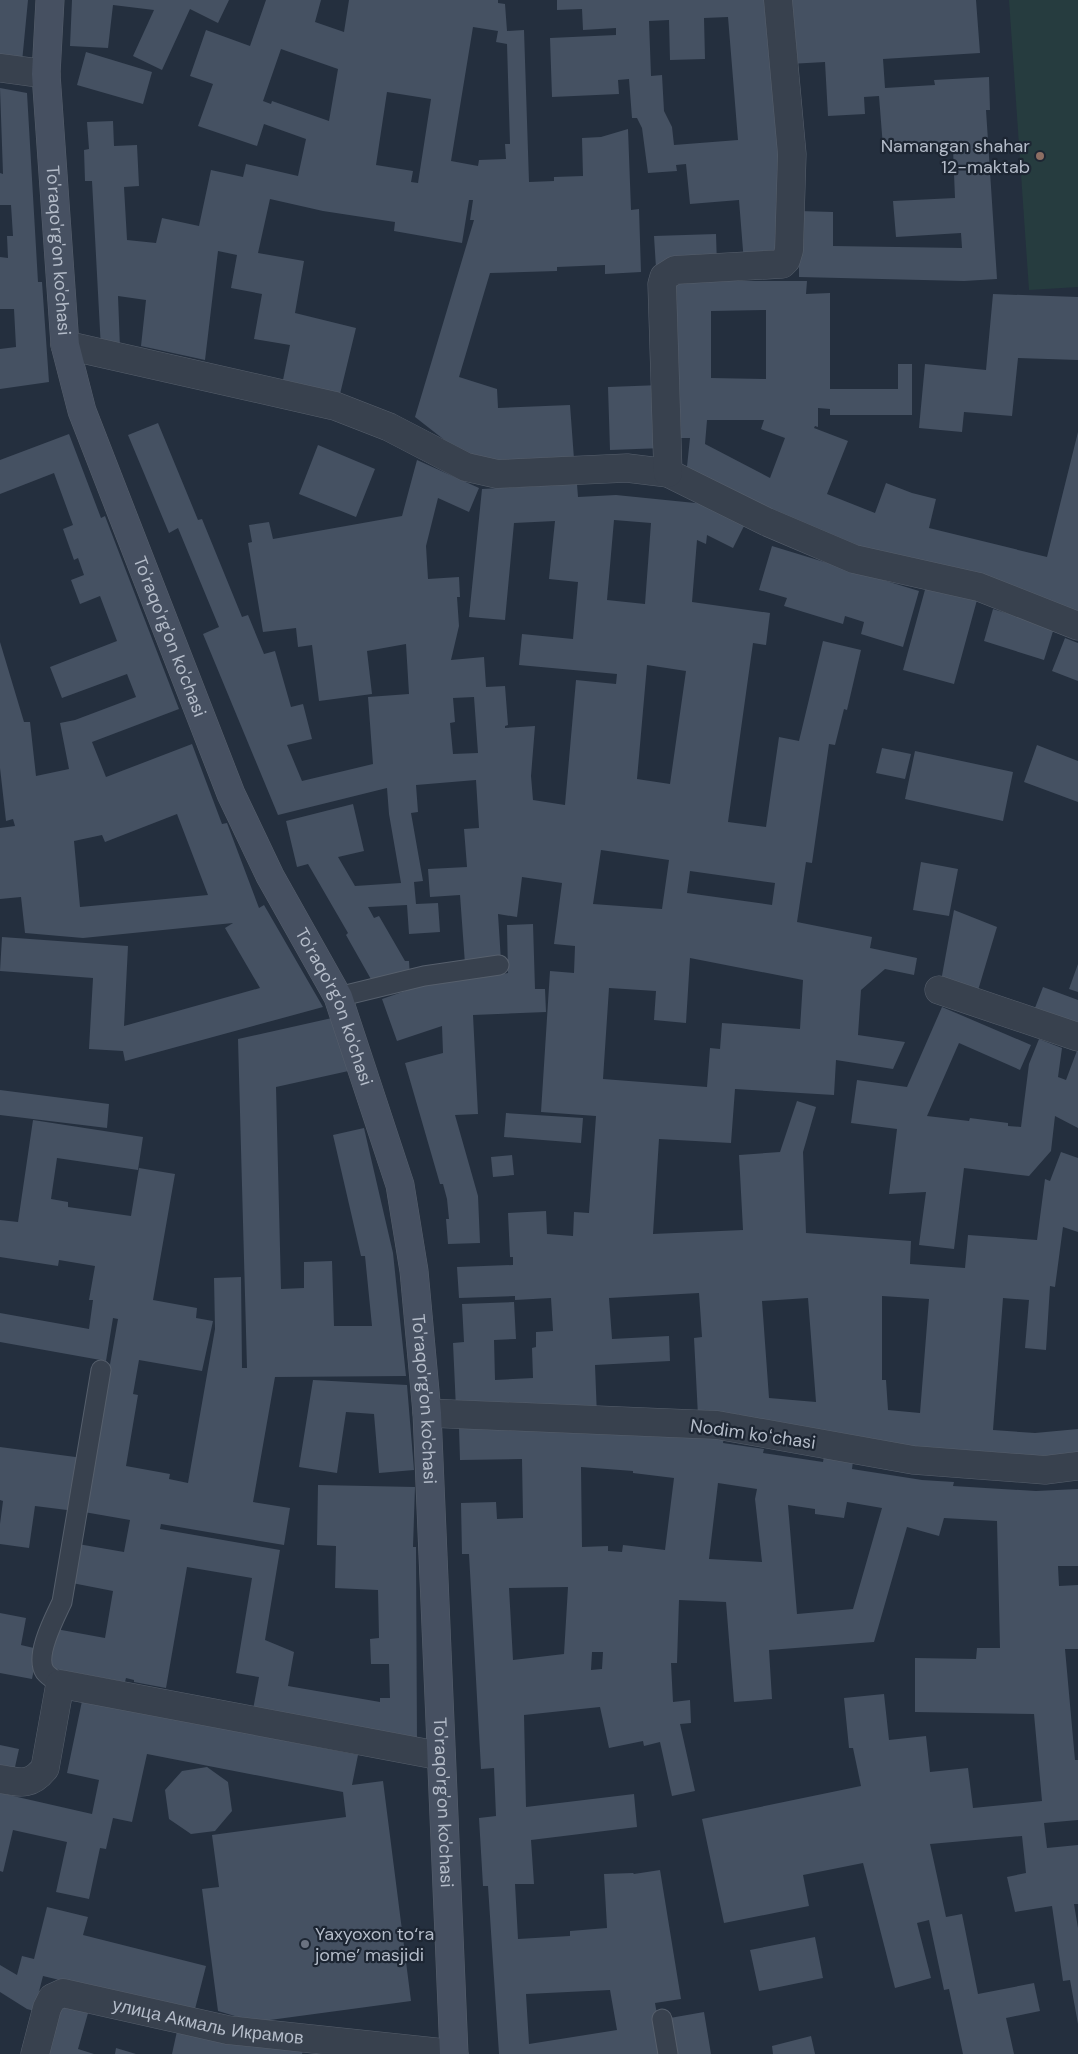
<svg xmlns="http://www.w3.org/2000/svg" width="1078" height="2054" font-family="'DM Sans',sans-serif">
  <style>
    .green { fill: #263c3f }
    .building { fill: #455162; fill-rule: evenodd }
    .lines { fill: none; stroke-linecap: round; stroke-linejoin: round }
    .lane-casing { stroke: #565f6c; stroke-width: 21 }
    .street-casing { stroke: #565f6c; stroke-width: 29 }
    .secondary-casing { stroke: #565f6c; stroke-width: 29 }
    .lane { stroke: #38414e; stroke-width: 19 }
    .street { stroke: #38414e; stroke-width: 28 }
    .secondary { stroke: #465061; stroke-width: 28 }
    .education-dot { fill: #8d6e63; stroke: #1d2633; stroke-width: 2 }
    .worship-dot { fill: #6b7280; stroke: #1d2633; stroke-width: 2 }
    .labels { text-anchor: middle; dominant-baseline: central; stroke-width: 4.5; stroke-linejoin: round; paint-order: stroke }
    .poi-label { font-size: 18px; fill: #b4bcc9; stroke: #1d2633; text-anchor: end }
    .street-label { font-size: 18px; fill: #b4bcc9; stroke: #1d2633 }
  </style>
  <rect width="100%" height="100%" fill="#242f3e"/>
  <path class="green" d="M1009 0H1078V287L1029 290Z"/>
  <path class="building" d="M0 0H28L22 62 0 60Z
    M72 0H229L218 23 190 9 162 70 133 56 154 10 113 5 108 48 70 46Z
    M266 0H321L315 22 344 32 349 0H498V3L505 4 507 31 524 30 529 182 554 181V177L583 176 582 138 601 137 628 129 631 210 639 209 641 272 605 274V265L557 267V271L490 273 459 377 497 389 498 408 570 405 574 459 501 463 456 449 415 417 474 220H470L473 200H469L462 243 394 231 395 222 323 211 270 199 258 253 304 261 295 313 356 328 340 394 283 380 290 345 254 339 262 294 231 288 237 255 218 251 205 360 141 346 146 300 118 296 120 348 101 349 92 181H85L84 150 89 149 87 122 113 121 114 146 137 145 139 186 124 187 127 240 156 243 162 218 199 226 211 170 243 177 246 164 298 176 306 139 264 124 257 146 198 126 213 84 190 76 206 30 250 46ZM473 27 498 31 496 42 507 44 510 144H505L506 159 479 160 478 166 451 161ZM281 49 338 69 329 121 272 101 271 104 263 101ZM387 92 431 99 418 183 411 182 413 171 376 165Z
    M557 0H775L785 219 777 260 744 263 739 200 690 204 686 164 676 165 677 171 648 173 642 128 637 118H632L629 79 618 80 619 94 552 97 550 38 616 35V28L583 30 582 9 557 10ZM728 17 738 140 674 145 672 127 664 111 662 75 651 76 649 21 669 20 670 60 705 59 704 18Z
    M785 0H976L980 53 883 59 885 88 935 85 934 80 989 77 990 110H986L997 279 964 281 799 277V211L833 212V246L962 248 961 233 896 237 893 201 955 198 953 149 920 151V145L883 147 879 96 864 97 865 114 828 116 825 62 789 64Z
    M86 52 152 72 143 104 77 85Z
    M0 88 27 93 38 282H42L49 382 0 389V349L16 347 14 309H0V257L8 258 7 236H13L11 205H0V173L3 174Z
    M716 234 717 266 656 268 654 236Z
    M672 281H807L806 294 830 293V389H898V364H912V415H830V409L818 408V427L815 426 814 428 848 441 827 494 875 513 886 483 912 493 936 499 929 528 1047 557 1078 432V614L869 556 686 476 690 438H672ZM766 310V379L711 378V311ZM707 420H764L761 429 785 438 770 478 705 444Z
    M993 294 1078 297V360L1018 358 1012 416 964 412 962 432 919 428 925 364 986 370Z
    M661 385 663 448 610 450 608 387Z
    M158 423 198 520 202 519 242 617 248 615 264 654 275 651 291 707 303 704 312 739 287 745 302 781 373 764 368 697 409 694 406 644 367 651 372 694 319 701 312 645 298 647 296 628 263 632 248 543 252 542 249 525 269 522 273 539 402 516 417 460 479 488 469 512 438 498 426 546 428 579 459 577 460 597H457L459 626 451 660 484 657 486 687 505 686 508 725 505 726V728L535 726 531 776 533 800 565 805 576 680 616 684 617 674 519 665 522 634 573 639 578 582 549 579 555 521 514 523 505 620 469 617 482 489 577 484 578 497 616 495 705 504 745 524 733 548 707 535 706 544 697 540 692 602 770 613 766 645 753 643 728 822 766 827 779 737 799 741 823 641 861 650 847 710 844 709 835 745 829 744 812 863 806 862 797 922 872 937 870 948 917 958 914 975 885 969 861 990 858 1035 905 1042 893 1069 836 1060 834 1095 735 1089 731 1143 659 1139 653 1234 743 1230 739 1155 780 1152 797 1101 816 1107 803 1152 806 1233 911 1241 910 1264 965 1268 968 1235 1037 1240 1045 1179 1050 1181 1061 1152 1078 1158V1232L1063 1227 1055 1287 1050 1286 1046 1350 1025 1348 1029 1300 1003 1298 993 1430 1035 1433 1078 1429V1455L1037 1459 909 1449 738 1423 739 1414 698 1416 694 1338 702 1337 699 1293 609 1298 612 1339 669 1336 670 1361 595 1365 597 1417 456 1409 453 1343 464 1342 462 1304 514 1302 516 1339 494 1340 495 1380 533 1378 532 1348 536 1347V1332L553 1331 551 1298 515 1300V1296L459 1298 457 1267 513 1265V1257H510L508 1213 546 1211 547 1234 573 1236 574 1212 589 1213 596 1116 541 1112 550 971 574 973 575 946 554 944 562 883 522 877 517 917 498 914 501 961 465 964 460 895 430 897 428 869 467 867 464 829 479 828 476 780 416 785 418 812 411 813 423 881 414 882 416 904 438 903 440 932 409 934 407 905 368 907 374 918 379 916 405 961H409L410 978 372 981 346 935 348 933 308 864 297 867 286 821 353 804 364 851 338 857 355 886 401 883 389 814 387 788 278 815 203 634 219 627 178 528 169 533 128 435ZM614 520 651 523 645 604 607 600ZM647 665 686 671 670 784 637 779ZM474 697 478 753 453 754 450 723 455 722 453 698ZM601 850 669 860 662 909 593 904ZM690 871 775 883 772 905 687 893ZM690 958 803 980 800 1029 722 1023 720 1049 710 1048 707 1087 603 1079 609 988 656 991 654 1020 686 1023ZM882 1296 929 1299 920 1413 888 1410 886 1380H882ZM808 1298 816 1402 769 1398 762 1301Z
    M69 434 101 518 105 516 179 709 92 742 106 777 192 744 222 824 227 823 259 908 264 905 323 1007 125 1061 123 1051 89 1049 93 978 0 971 2 937 128 946 124 1026 260 988 225 928 233 923 83 938 25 933 21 897 0 899V828L15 826 13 819 6 821 0 768V642L24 722H30L36 776 69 769 60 723 75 720 136 697 127 674 62 698 50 667 117 641 100 596 80 604 71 580 84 575 78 558 74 560 63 529 73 525 54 473 0 494V460ZM177 814 208 895 80 907 74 841 102 835 105 842Z
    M318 445 375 469 356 517 299 494Z
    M772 546 919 591 903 647 861 634 864 622 845 616 843 624 784 606 787 598 759 590Z
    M926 586 977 600 954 684 903 670Z
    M993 609 1054 628 1044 660 984 641Z
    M1065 638 1078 643V681L1052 671Z
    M1037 745 1078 761V802L1024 782Z
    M882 748 911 754 905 779 876 773Z
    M915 751 1013 772 1003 821 905 799Z
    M921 862 958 869 949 916 913 910Z
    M954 910 997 927 976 997 941 981Z
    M533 924 535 989H545L546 1012 473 1015 478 1114 455 1115 478 1196 480 1243 448 1244 446 1219H449L447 1199 443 1184H440L405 1063 443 1053 442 1026 397 1041 382 999 440 979V983L508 973 507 925Z
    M1078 964V992L1069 989Z
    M1043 987 1078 1000V1030L1033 1013Z
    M942 1007 1031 1045 1020 1070 959 1043 927 1116 969 1121 970 1118 1008 1123V1126L1021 1127 1029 1064 1039 1039 1062 1048 1058 1077 1066 1080 1078 1048V1128L1055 1116 1051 1151 1029 1176 964 1168 954 1249 919 1245 926 1192 889 1194 897 1129 851 1123 857 1080 907 1087Z
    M332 1018 353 1070 276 1087 281 1289 304 1288V1262L332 1261 334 1326H372L365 1256H361L333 1135 364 1128 393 1253 406 1376 275 1377 253 1502 290 1508 284 1545 161 1524 160 1529 280 1550 265 1640 294 1652 288 1686 380 1702V1698H390L389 1664H371L370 1639 379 1638 378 1590 335 1588 336 1546 317 1545 318 1485 415 1487 413 1547H416L417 1744 252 1715 259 1677 236 1673 252 1578 187 1567 166 1688 134 1682V1680L126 1678 125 1682 50 1668 56 1629 105 1638 113 1591 72 1583 78 1544 124 1552 130 1520 84 1512 118 1319 113 1318 106 1361 0 1342V1313L89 1329 93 1300H89L95 1266 59 1260 58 1266 0 1257V1220L18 1222 33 1120 143 1137 138 1170 57 1158 51 1199 68 1202V1207L131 1216 139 1168 175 1174 153 1300 197 1308 196 1318 213 1321 202 1371 139 1360 133 1394 138 1395 126 1466 170 1474 169 1479 188 1483 215 1329 214 1278 241 1277 242 1368H247L238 1039Z
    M0 1090 109 1104 107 1128 0 1115Z
    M506 1113 583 1118 581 1143 504 1137Z
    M512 1155 514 1175 493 1177 491 1157Z
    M313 1380 407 1385 414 1470 379 1473 374 1414 346 1412 337 1473 299 1467Z
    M548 1427 724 1436 723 1443 764 1449 763 1453 823 1462 824 1456 853 1461 852 1469 922 1480 954 1482 953 1486 1036 1491 1078 1489V1566H1058L1059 1586 1078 1585V1649H1065L1075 1760H1078V1820L1044 1823 1047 1848 1078 1845V1904H1074L1078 1928V2024L1070 1980 1063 1981 1052 1906 1015 1912 1007 1877 1026 1873 1022 1836 930 1844 946 1917 962 1914 978 1994 1034 1983 1040 2011 1006 2018 1014 2054H963L949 1989 944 1990 929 1920 917 1923 931 1978 895 1988 863 1863 803 1875 809 1906 724 1923 702 1819 861 1786 853 1748H849L844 1698 884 1694 889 1740 926 1736 930 1772 968 1768 973 1808 1042 1801 1034 1714 915 1712V1658L976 1659 977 1648H1000L997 1521 944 1518 939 1536 907 1527 874 1642 769 1650 772 1699 734 1702 726 1602 679 1600 677 1663H671L673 1702 690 1700 691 1723 680 1724 695 1791 672 1796 660 1742 644 1746 643 1741 609 1748 600 1707 524 1715 526 1807 634 1794 637 1827 531 1840 534 1884H515L518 1939 570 1936V1931L607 1928 604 1874 633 1873 634 1874 660 1870 681 1999 655 2003 664 2054H499L488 1886H483L479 1818 496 1816 494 1768 481 1769 469 1554H462L461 1503 496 1502 497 1519 523 1518 522 1459 460 1460 459 1428ZM581 1467 633 1471V1473L674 1478 665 1550 623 1545 622 1552 608 1551V1546L582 1547ZM718 1483 757 1489 755 1499 762 1562 709 1559ZM847 1502 882 1508 853 1609 797 1614 788 1505 815 1509V1514L844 1518ZM568 1587 564 1654 513 1660 509 1588ZM592 1652H603L602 1669 591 1670ZM610 1990 617 2030 529 2044 526 1994Z
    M0 1447 83 1458 75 1511 35 1506 29 1548 0 1544V1524L3 1501 0 1500Z
    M0 1613 26 1618 21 1645 38 1649 32 1679 0 1673Z
    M82 1701 358 1755 352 1785 383 1781 411 2001 255 2022 218 2011 202 1889 219 1887 212 1835 346 1817 343 1792 147 1754 132 1822 113 1818 106 1849 100 1848 89 1899 56 1892 67 1842 13 1830 3 1872 0 1871V1793L92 1814 99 1780 67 1773Z
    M0 1745 19 1749 13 1776 0 1773Z
    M207 1767 228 1782 232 1811 215 1831 191 1834 169 1819 165 1790 182 1771Z
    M47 1907 88 1917 83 1935 206 1966 194 2013 43 1976 34 2011 27 2009 0 1992V1965L17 1975 22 1956 34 1959Z
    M815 1937 823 1978 759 1991 750 1950Z
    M61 1997 90 2006 78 2049 94 2054H44Z
    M704 2012 711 2054H676L670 2018Z
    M179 2022 304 2047 302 2054H172Z
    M811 2036 815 2054H773L772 2046Z
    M116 2048 136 2054H115Z"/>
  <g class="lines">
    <g class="lane-casing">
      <path id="lane" d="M338 997 424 976 499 965
        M60 1684C55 1680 49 1677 45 1672 34 1656 55 1617 62 1602L101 1370
        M662 2019 668 2054"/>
    </g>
    <g class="street-casing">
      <g id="street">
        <path d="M0 68 46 74"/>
        <path d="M65 345 335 406 389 427 466 467 497 474 627 468 668 473 767 522 854 559 979 587 1078 626"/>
        <path d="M668 473 662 284 664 277 675 270 782 264 786 260 789 250 792 154 778 0"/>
        <path d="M939 990 1078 1037"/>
        <path d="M427 1413 717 1425 913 1460 1045 1470 1078 1466"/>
        <path d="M0 1779C21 1783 31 1786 45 1768L60 1684 441 1756"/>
        <path id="s1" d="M35 2054 47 2008 52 1998 63 1993 228 2030 454 2054"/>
      </g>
    </g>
    <g class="secondary-casing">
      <g id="secondary">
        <path id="s2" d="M50 0 46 74 65 345 82 411 231 794 270 876 338 997 400 1185 414 1271 427 1413 454 2054"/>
      </g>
    </g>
    <use href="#lane" class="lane"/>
    <use href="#street" class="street"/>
    <use href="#secondary" class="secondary"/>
  </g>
  <circle class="education-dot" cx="1040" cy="156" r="5"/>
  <circle class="worship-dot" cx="305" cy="1944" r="5"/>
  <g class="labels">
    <g class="poi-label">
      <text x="1030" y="146">Namangan shahar<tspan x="1030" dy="21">12-maktab</tspan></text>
      <text x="315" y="1934" text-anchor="start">Yaxyoxon to‘ra<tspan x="315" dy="21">jome’ masjidi</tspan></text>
    </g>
    <g class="street-label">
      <text stroke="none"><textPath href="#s2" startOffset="251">To'raqo'rg'on ko'chasi</textPath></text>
      <text stroke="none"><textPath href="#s2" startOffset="656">To'raqo'rg'on ko'chasi</textPath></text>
      <text stroke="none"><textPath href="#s2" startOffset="1062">To'raqo'rg'on ko'chasi</textPath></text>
      <text stroke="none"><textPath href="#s2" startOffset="1468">To'raqo'rg'on ko'chasi</textPath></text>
      <text transform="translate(753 1434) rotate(8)">Nodim koʻchasi</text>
      <text stroke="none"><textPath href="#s2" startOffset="1872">To'raqo'rg'on ko'chasi</textPath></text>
      <text stroke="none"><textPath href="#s1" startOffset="219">улица Акмаль Икрамов</textPath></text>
    </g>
  </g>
</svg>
